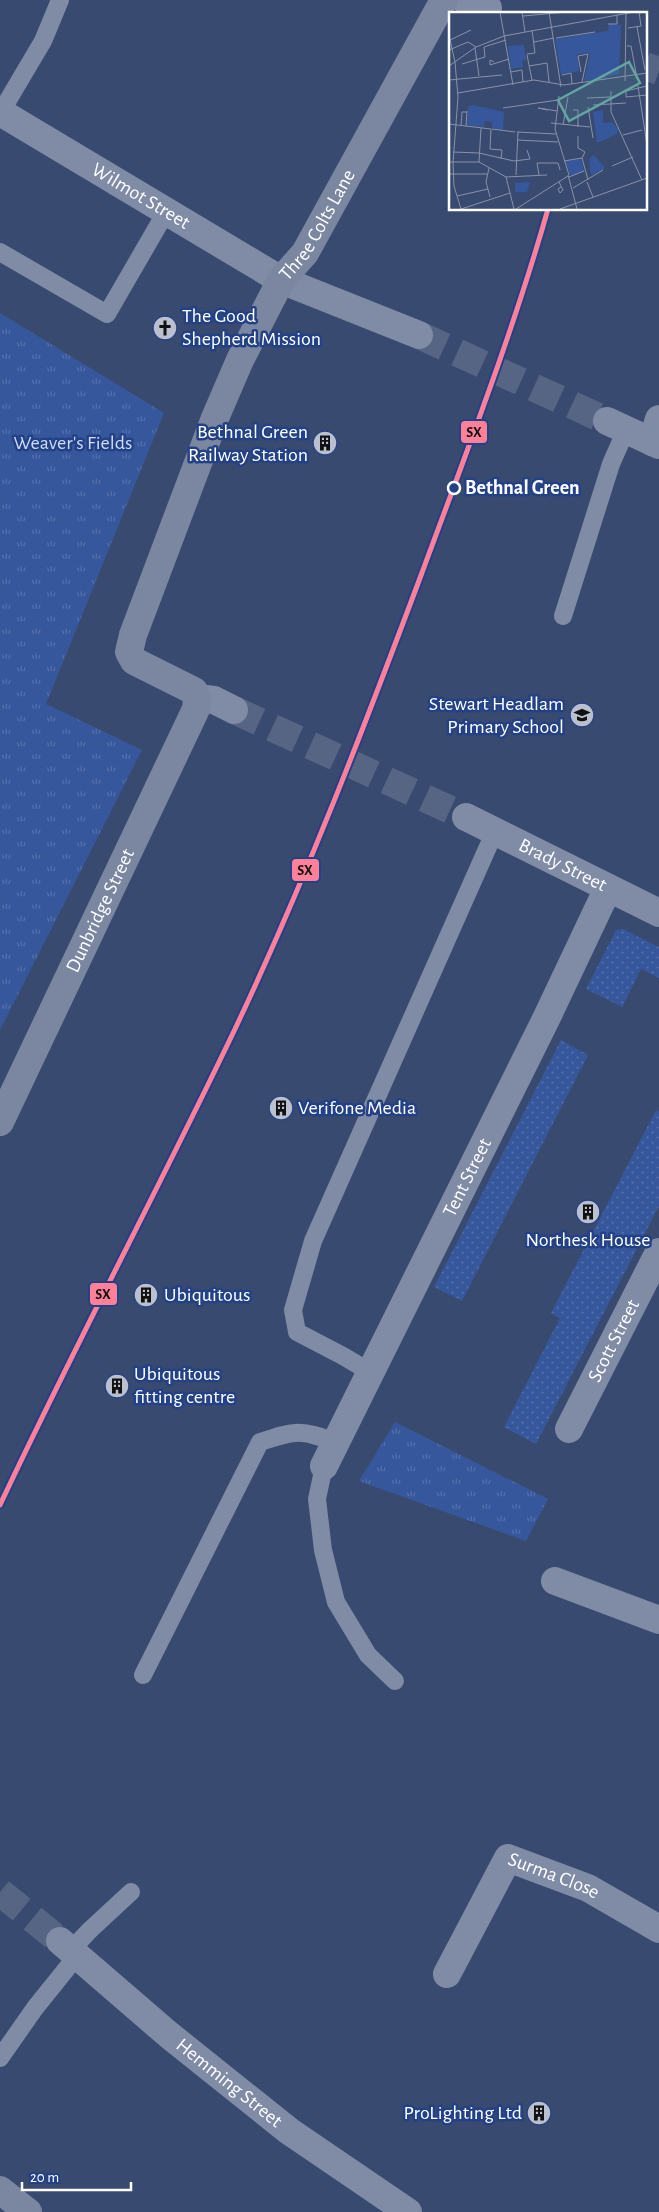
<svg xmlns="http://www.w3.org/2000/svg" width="659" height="2212" font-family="'Alegreya Sans',sans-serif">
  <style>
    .grass { fill: url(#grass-dots) }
    .park { fill: url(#park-tufts) }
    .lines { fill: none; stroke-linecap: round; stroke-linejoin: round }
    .minor-tunnel { stroke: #576585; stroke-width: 28; stroke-dasharray: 28 14; stroke-linecap: butt }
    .service { stroke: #808ba6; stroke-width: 18 }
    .minor { stroke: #808ba6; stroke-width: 28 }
    .secondary { stroke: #7b86a1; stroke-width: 28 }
    .rail-1-casing { stroke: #234186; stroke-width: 9 }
    .rail-1 { stroke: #ff8098; stroke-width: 5 }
    .stop-dot { fill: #234186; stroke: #fff; stroke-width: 2.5 }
    .labels { text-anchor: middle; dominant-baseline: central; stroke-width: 5; stroke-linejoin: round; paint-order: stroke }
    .street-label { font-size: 20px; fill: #fff; stroke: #234186 }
    .poi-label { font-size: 20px; fill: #fff; stroke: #234186; text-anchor: start }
    .park-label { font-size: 20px; fill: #d1ddf7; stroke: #234186 }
    .stop-label { font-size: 20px; font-weight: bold; fill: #fff; stroke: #234186; text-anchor: start }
    .inset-road { fill: none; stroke: #8892a9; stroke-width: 1 }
    .view { fill: #63a6a1; fill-opacity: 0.15; stroke: #63a6a1; stroke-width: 2.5 }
    .inset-edge { fill: none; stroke: #fff; stroke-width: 2.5 }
    .line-badge { stroke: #234186; stroke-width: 2 }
    .pale-badge-label { font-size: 14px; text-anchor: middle; font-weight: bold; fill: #111 }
  </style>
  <defs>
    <pattern id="grass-dots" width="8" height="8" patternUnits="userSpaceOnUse" patternTransform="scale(1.25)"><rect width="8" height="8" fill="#37579c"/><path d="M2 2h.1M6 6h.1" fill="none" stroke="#5570ab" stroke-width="1.8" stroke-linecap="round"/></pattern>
    <pattern id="park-tufts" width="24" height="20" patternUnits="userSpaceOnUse" patternTransform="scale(1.25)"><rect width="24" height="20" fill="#37579c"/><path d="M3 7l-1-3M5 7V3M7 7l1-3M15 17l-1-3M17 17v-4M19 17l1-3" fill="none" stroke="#5570ab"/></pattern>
  </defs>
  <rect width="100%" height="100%" fill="#394a70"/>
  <path class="grass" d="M623 929 659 947V978L641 969 622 1007 586 989 616 930Z
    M561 1040 588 1055 462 1301 434 1287Z
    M656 1110 659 1112V1206L536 1444 504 1427 560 1318 551 1313Z"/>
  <path class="park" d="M0 313 164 413 46 704 142 750 0 1030Z
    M395 1422 548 1499 526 1541 359 1481Z"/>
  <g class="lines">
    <path class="minor-tunnel" d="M645 66 659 71
      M419 335 607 421
      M234 710 466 817
      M0 1892 60 1941"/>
    <path class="service" d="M1 112 43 41 60 0
      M0 252 107 314 166 212
      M563 616 611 464 626 430
      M370 1372 343 1356 297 1332 293 1310 313 1241 495 831
      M324 1466 317 1499 323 1550 336 1602 368 1655 395 1681
      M143 1675 260 1442C296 1430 301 1429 337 1443
      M70 1951 90 1930 131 1892
      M0 2058 35 2008 76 1957"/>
    <g class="minor">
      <path d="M465 0 488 8"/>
      <path id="s1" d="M0 112 281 280 419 335"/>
      <path d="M607 421 659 445"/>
      <path d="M652 442 659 419"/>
      <path d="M197 698 214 700 234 710"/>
      <path id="s2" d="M466 817 659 913"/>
      <path id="s3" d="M569 1429 659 1252"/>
      <path id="s4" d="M324 1466 547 1017 608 888"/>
      <path d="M555 1581 659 1620"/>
      <path id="s5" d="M60 1941 169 2035 289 2131 408 2212"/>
      <path id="s6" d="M447 1974 508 1858 588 1888 659 1929"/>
    </g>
    <g class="secondary">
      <path id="s7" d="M0 1122 196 709 197 698 194 691 134 661 129 652 133 635 215 418 240 360 281 280 305 253 444 0"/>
      <path d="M0 2190 28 2212"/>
    </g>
    <g class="rail-1-casing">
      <path id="rail-1" d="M0 1505C75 1345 159 1188 235 1029 306 879 365 725 423 570 467 451 513 332 548 209"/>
    </g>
    <use href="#rail-1" class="rail-1"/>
  </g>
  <defs>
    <g id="church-disc" transform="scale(1.25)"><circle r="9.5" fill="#bac0cd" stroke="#234186"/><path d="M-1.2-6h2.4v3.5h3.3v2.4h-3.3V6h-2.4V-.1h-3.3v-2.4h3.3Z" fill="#111"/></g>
    <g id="building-disc" transform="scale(1.25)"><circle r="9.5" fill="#bac0cd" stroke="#234186"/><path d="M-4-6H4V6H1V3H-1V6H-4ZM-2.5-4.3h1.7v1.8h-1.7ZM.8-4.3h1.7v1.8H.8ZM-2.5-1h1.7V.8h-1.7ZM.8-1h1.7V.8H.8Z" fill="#111"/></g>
    <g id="school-disc" transform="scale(1.25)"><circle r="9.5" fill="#bac0cd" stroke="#234186"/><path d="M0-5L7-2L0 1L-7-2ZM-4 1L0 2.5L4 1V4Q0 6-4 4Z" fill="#111"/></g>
  </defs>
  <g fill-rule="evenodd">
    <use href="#church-disc" x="165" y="328"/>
    <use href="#building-disc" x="325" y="443"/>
    <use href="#school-disc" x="582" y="715"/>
    <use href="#building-disc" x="281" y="1108"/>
    <use href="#building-disc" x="588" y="1212"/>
    <use href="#building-disc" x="146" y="1295"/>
    <use href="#building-disc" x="117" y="1386"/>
    <use href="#building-disc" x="539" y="2113"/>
  </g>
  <circle class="stop-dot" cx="454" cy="488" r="6"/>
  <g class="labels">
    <g class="street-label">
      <text stroke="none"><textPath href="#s1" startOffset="164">Wilmot Street</textPath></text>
      <text stroke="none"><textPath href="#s7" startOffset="1022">Three Colts Lane</textPath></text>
      <text stroke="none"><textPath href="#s2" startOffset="108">Brady Street</textPath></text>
      <text stroke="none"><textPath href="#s7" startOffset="234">Dunbridge Street</textPath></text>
      <text stroke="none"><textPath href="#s4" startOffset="322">Tent Street</textPath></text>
      <text stroke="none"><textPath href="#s3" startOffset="99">Scott Street</textPath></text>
      <text stroke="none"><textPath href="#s6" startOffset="180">Surma Close</textPath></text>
      <text stroke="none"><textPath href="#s5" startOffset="221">Hemming Street</textPath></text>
    </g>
    <g class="poi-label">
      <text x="182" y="316">The Good<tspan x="182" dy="23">Shepherd Mission</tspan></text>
      <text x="308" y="432" text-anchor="end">Bethnal Green<tspan x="308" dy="23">Railway Station</tspan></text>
      <text x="564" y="704" text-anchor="end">Stewart Headlam<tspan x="564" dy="23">Primary School</tspan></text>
      <text x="298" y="1108">Verifone Media</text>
      <text x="588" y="1240" text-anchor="middle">Northesk House</text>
      <text x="164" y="1295">Ubiquitous</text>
      <text x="134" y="1374">Ubiquitous<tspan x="134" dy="23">fitting centre</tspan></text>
      <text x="522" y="2113" text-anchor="end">ProLighting Ltd</text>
    </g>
    <g class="park-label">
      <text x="73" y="443">Weaver's Fields</text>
    </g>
    <g class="stop-label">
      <text x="465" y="488">Bethnal Green</text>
    </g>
  </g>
  <g transform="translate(449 12)">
    <rect width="198" height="198" fill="#394a70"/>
    <path d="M81 170 78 180H66V171Z" fill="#37579c"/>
    <path d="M154 98V111L163 110 169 117 168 122 148 131 144 100Z" fill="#37579c"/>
    <path d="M160 12 172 13 170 62 158 64V67L135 69 141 42 139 41 128 42 130 59 112 62 106 27 159 19ZM75 33 77 48 73 49 74 55 62 57 59 34ZM24 93 55 100 54 118 43 116V110L36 109 35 115 18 113 19 95ZM132 147 135 159 122 164 116 149Z" fill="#37579c"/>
    <path d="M163 34 164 52 154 53 153 35ZM124 37 127 55 115 57 113 38ZM145 143 156 156 142 163 140 147Z" fill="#37579c"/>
    <path class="inset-road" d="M51 0 64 73M73 0 76 20M100 0 112 75M74 4 118 0M159 12H168V3M188 15 196 58M179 16 192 14 190 0M0 23 6 50M107 26 146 20M1 28 22 18M85 30 105 26M178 34H182L188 66M26 36 30 64M0 38 19 30 27 35M78 42 86 41 83 18M78 43 83 68M6 50 9 85 4 151 5 174 12 197M45 50 41 48V53L60 47M13 52 36 45 35 35 57 28M0 54 27 35 55 24 185 0M80 54 98 51 100 70M62 60 73 58 74 70M132 60 129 44 139 42 133 70M113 63 122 61 123 72M0 68 53 63M176 69 177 2M189 74 198 133M177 77V85L198 83M162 79V100L193 168M177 79 198 74M9 81 85 68 115 73 198 61M110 84 106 117 120 163M138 86 162 85M144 93 177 91M139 95 144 126M54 96 109 88M99 98 89 96 108 99M124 98H129V115M102 111 141 115M0 112 42 117 41 137 53 138 52 147M114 113 119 85M12 114 13 100H18M17 114 18 99M43 117 66 120M68 120 107 122M174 123 193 118M129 124V136L136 140 133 146M68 128 109 130M4 140 30 141 65 149 81 147 78 138M133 146 139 168M115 149 133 146M0 150H30L57 165 98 163M30 150 32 116M163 154 184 145M40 156 37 170 41 185M0 162H38M67 163 69 120M90 163 88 151H109L111 158M119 163 128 197M57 165 65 197M120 165 135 159M110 170 114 178 111 181 109 177 112 175M138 170 144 185M124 176 154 158M8 184 39 177M12 197 61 181M67 197 119 164M111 197 198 166"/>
    <path class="view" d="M180 50 191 71 120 109 109 88Z"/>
    <rect width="198" height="198" class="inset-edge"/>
  </g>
  <g class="line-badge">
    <rect x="460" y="420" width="28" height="24" rx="5" fill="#ff8098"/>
    <rect x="291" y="858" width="29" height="24" rx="5" fill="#ff8098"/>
    <rect x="89" y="1282" width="29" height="24" rx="5" fill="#ff8098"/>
  </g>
  <g class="pale-badge-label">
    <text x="474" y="437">SX</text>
    <text x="305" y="875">SX</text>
    <text x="103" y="1299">SX</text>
  </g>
  <path d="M22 2182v8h109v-8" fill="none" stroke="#ffffff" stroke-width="2.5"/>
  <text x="30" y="2182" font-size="15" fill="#ffffff" stroke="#234186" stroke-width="4" paint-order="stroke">20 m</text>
</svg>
